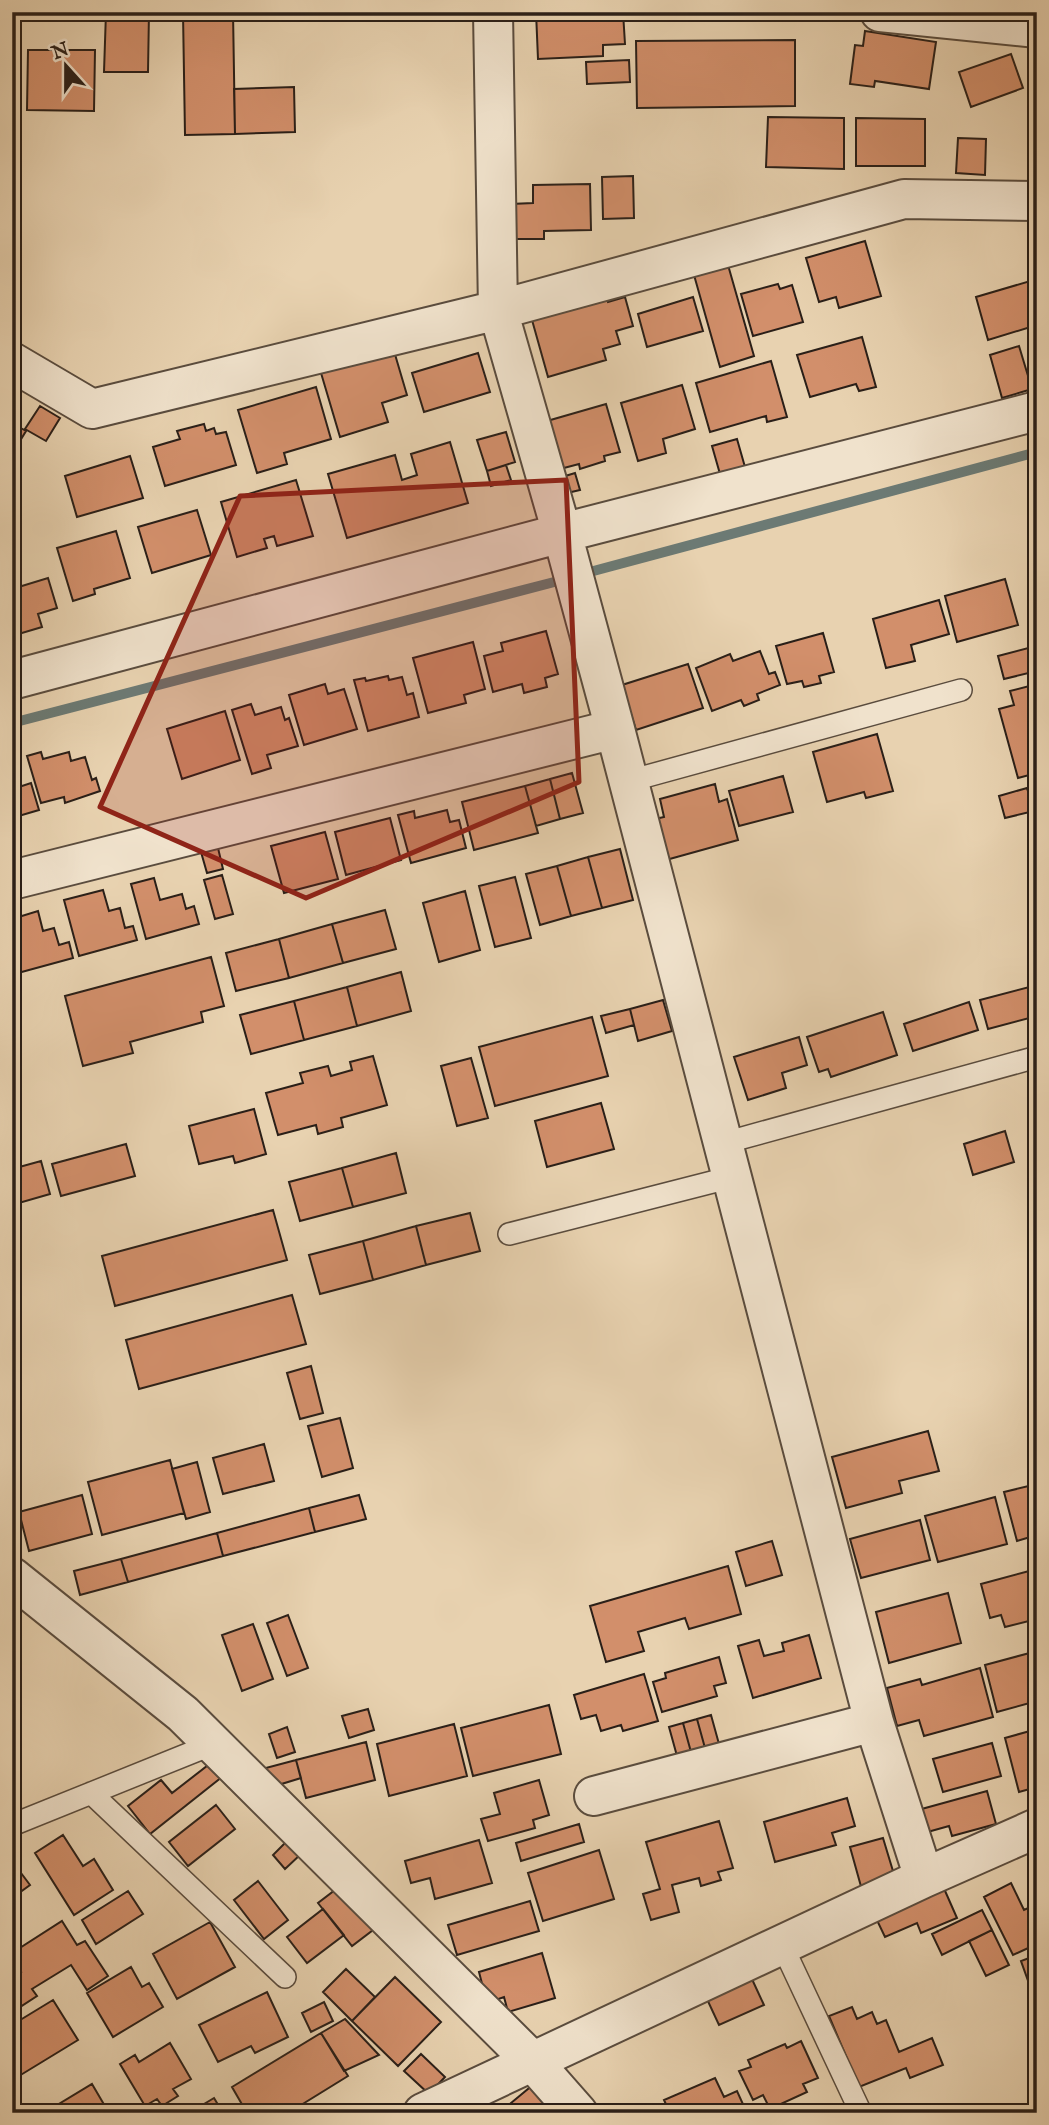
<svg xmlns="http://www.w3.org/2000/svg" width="1049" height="2125" font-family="'IM FELL English',serif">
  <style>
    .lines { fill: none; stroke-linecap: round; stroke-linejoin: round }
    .stream { stroke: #6c7a74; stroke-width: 10 }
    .building { fill: #d28f6b; stroke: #2a1f18; stroke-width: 2 }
    .lane-casing { stroke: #5a4c3e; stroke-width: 24 }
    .street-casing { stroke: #5a4c3e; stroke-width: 42 }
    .lane { stroke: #f0e2cc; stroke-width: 21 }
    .street { stroke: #f0e2cc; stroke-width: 38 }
    .marked { fill: #8f2418; fill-opacity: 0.2; stroke: #8f2418; stroke-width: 5; stroke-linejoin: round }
  </style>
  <rect width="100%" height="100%" fill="#e8d2b0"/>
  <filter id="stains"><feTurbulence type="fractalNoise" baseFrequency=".00286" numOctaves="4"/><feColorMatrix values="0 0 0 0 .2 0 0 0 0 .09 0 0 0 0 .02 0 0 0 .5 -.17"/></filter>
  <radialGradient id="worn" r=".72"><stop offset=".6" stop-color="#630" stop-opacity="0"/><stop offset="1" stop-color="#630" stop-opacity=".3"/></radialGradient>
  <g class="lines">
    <path class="stream" d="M586 573 1037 452
      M12 723 562 580"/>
  </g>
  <path class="building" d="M106 12H149L148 72H104Z
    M233 12 235 134 185 135 183 13Z
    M536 12H623L625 44 603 45V56L538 59Z
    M865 31 936 42 929 89 875 81 874 87 850 84 855 45 863 46Z
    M795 40V106L637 108 636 41Z
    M28 50H95L94 111 27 110Z
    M1011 54 1023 88 971 107 959 72Z
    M1036 58H1037V104H1033Z
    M629 60 630 82 587 84 586 62Z
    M12 64 20 84 18 117 12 119Z
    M294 87 295 132 235 134 234 89Z
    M768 117 844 118V169L766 167Z
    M856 118 925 119V166H856Z
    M1036 128H1037V179H1031Z
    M958 138 986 139 985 175 956 173Z
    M633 176 634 218 603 219 602 177Z
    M590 184 591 230 544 231V239H512L511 204 533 203V185Z
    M865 241 881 296 839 308 836 297 819 302 806 258Z
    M728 265 754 356 720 367 694 275Z
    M1037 279V325L988 340 976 297Z
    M778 284 780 289 792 285 803 322 753 336 741 294Z
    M625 297 633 326 616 331 620 344 603 349 606 360 548 377 532 320 607 299 608 302Z
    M693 297 703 331 647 347 638 314Z
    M862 337 876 387 859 391 856 384 810 397 797 355Z
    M1019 346 1032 389 1002 398 990 355Z
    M394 351 407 395 382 403 388 422 340 437 321 373Z
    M478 353 490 392 424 412 412 373Z
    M771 361 787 417 767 422 766 416 710 432 696 383Z
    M682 385 695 429 663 439 666 453 638 461 621 403Z
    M316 387 331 439 284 453 287 464 257 473 238 410Z
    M606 404 620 452 604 456 605 461 580 469 579 464 560 469 547 421Z
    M40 406 60 418 46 441 25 429Z
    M12 423 26 431 12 454Z
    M204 424 206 431 214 428 216 434 226 432 236 465 165 486 153 447 180 439 177 431Z
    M506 432 515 462 487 471 477 440Z
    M737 439 745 467 720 474 712 446Z
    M450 442 468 503 347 538 328 474 395 455 402 480 417 475 411 454Z
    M130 456 143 498 77 517 65 476Z
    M506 465 511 480 491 486 487 471Z
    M575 473 580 490 567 493 562 477Z
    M296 480 313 536 277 546 274 536 264 539 267 548 237 557 221 502Z
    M197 510 211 555 152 573 138 527Z
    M116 531 130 578 94 589 95 594 73 601 57 548Z
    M48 578 57 608 38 614 42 627 12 636V589Z
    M1005 579 1018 625 957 642 945 596Z
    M939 600 949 634 911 645 915 661 886 668 873 619Z
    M546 631 558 674 545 678 547 687 524 693 522 684 493 692 484 656 503 651 501 643Z
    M823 633 834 672 819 676 821 683 804 687 802 681 787 684 776 646Z
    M473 642 485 689 464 695 466 703 428 713 413 658Z
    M1036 646 1037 671 1004 679 998 656Z
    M760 651 769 674 775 672 780 685 757 694 759 700 744 706 741 700 712 711 696 668 730 654 733 661Z
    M688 664 703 708 636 730 622 685Z
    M388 676 389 680 402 677 407 695 413 693 419 717 368 731 354 680 365 678 366 681Z
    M325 684 328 694 344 689 357 729 304 745 289 695Z
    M1037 684V773L1018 778 999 709 1014 705 1010 691Z
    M251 704 255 715 281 707 285 720 289 718 298 746 267 755 271 768 252 774 232 710Z
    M225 711 240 760 182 779 167 729Z
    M877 734 893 791 866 798 864 792 827 802 813 752Z
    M41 752 43 759 69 752 71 761 85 757 92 780 96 778 100 791 65 803 64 797 41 803 27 756Z
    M12 771H14L19 787 31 783 39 810 12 818Z
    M572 773 583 813 560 819 550 779Z
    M783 776 793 812 739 826 729 791Z
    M550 779 560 819 536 826 525 786Z
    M715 784 719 802 727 799 738 840 666 860 655 819 664 817 660 799Z
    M525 786 538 833 474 850 462 802Z
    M1027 788 1034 811 1005 818 999 796Z
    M447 810 450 822 459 820 466 848 411 863 398 815 414 811 415 818Z
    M390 818 401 860 346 875 335 832Z
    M325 832 338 879 284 893 271 846Z
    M218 848 223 869 207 873 201 852Z
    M620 849 633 900 602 908 588 857Z
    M588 857 602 908 571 916 557 866Z
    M557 866 571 916 540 925 526 874Z
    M222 875 233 914 215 919 204 880Z
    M515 877 531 938 495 947 479 886Z
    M154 878 160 900 182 894 186 909 194 906 199 924 146 939 131 884Z
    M103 890 109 911 120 908 125 928 133 926 137 940 79 956 64 900Z
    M465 891 480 950 439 962 423 903Z
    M385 910 396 949 343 963 332 924Z
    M38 911 43 931 54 928 59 945 69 942 73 958 18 973 12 951V919Z
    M332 924 343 963 289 978 279 939Z
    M279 939 289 978 236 991 226 953Z
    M211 957 224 1006 201 1012 203 1022 130 1042 133 1053 83 1066 65 996Z
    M401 972 411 1011 357 1026 347 987Z
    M1037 985V1016L988 1029 980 1000Z
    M347 987 357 1026 304 1040 294 1001Z
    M663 1000 672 1031 638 1041 630 1009Z
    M294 1001 304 1040 251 1054 240 1015Z
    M969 1002 978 1030 913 1051 904 1024Z
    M630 1009 634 1025 606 1033 601 1016Z
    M883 1012 897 1055 831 1077 828 1069 819 1072 807 1037Z
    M592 1017 608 1076 495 1106 479 1047Z
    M799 1037 807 1065 782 1073 786 1088 748 1100 734 1057Z
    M373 1056 387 1105 341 1118 343 1127 318 1134 316 1125 278 1135 266 1093 303 1083 300 1073 328 1066 331 1076 352 1070 350 1062Z
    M471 1058 488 1118 457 1126 441 1066Z
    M1037 1085V1108L1030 1087Z
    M601 1103 614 1149 547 1167 535 1121Z
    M254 1109 266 1154 235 1163 233 1156 199 1164 189 1126Z
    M1005 1131 1014 1162 973 1175 964 1144Z
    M126 1144 135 1176 61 1196 52 1164Z
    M396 1153 406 1193 353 1207 342 1168Z
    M41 1161 50 1194 12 1205V1169Z
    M342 1168 353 1207 300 1221 289 1182Z
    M273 1210 287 1260 115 1306 102 1256Z
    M470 1213 480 1251 426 1265 416 1226Z
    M416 1226 426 1265 373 1280 363 1241Z
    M363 1241 373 1280 320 1294 309 1255Z
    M292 1295 306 1344 139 1389 126 1340Z
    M311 1366 323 1413 300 1419 287 1373Z
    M340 1418 353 1468 322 1477 308 1426Z
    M928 1431 939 1471 899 1481 902 1493 846 1508 832 1457Z
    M264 1444 274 1481 223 1494 213 1458Z
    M170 1460 184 1513 102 1535 88 1482Z
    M197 1462 210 1512 186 1519 172 1469Z
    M1037 1484V1535L1017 1541 1004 1492Z
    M82 1495 92 1534 29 1551 19 1512Z
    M359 1495 366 1519 315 1532 309 1508Z
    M995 1497 1007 1544 938 1562 925 1516Z
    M309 1508 315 1532 223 1556 217 1533Z
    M920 1520 930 1560 861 1578 850 1539Z
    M217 1533 223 1556 128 1582 121 1559Z
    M772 1541 782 1575 746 1586 736 1552Z
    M121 1559 128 1582 80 1595 74 1571Z
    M728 1566 741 1614 689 1629 685 1618 638 1632 644 1651 606 1662 590 1606Z
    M1033 1570 1037 1582V1619L1005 1627 1001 1615 990 1618 981 1584Z
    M948 1593 961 1643 889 1663 876 1612Z
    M288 1615 308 1668 287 1676 267 1623Z
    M253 1624 273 1679 242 1691 222 1635Z
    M809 1635 821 1678 753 1698 738 1646 759 1640 764 1656 784 1651 782 1643Z
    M1037 1651V1701L997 1712 985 1665Z
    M719 1657 726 1683 714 1686 717 1696 662 1712 653 1682 666 1678 665 1673Z
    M980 1668 993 1717 924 1736 919 1720 897 1726 887 1688 920 1679 922 1685Z
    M644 1674 658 1721 623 1731 621 1725 601 1731 596 1715 581 1719 574 1695Z
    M549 1705 561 1754 473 1776 461 1728Z
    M368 1709 374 1730 349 1738 342 1716Z
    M711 1715 719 1744 705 1748 697 1719Z
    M697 1719 705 1748 691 1752 683 1723Z
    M683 1723 691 1752 677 1756 669 1727Z
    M454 1724 467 1776 389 1796 377 1744Z
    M287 1727 295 1752 277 1758 269 1734Z
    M1037 1729V1787L1019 1792 1005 1738Z
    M366 1742 375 1780 306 1798 296 1760Z
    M992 1743 1001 1776 943 1792 933 1759Z
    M216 1759 227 1773 150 1834 128 1806 161 1780 172 1793Z
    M296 1760 301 1778 278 1785 262 1769Z
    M539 1780 549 1815 533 1820 535 1828 488 1841 481 1819 500 1814 494 1793Z
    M987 1791 996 1824 952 1836 949 1826 924 1833 918 1810Z
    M847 1798 855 1826 832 1833 836 1845 775 1862 764 1822Z
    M216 1805 235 1829 188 1866 169 1842Z
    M719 1821 733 1868 718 1872 721 1880 701 1886 699 1878 672 1885 679 1912 651 1920 643 1894 660 1889 646 1842Z
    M579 1824 584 1842 521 1861 516 1843Z
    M63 1835 83 1866 94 1859 113 1890 74 1915 35 1853Z
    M883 1838 896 1881 862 1890 850 1847Z
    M288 1840 301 1854 285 1869 273 1855Z
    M479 1840 492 1883 435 1899 430 1878 411 1883 405 1861Z
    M599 1850 614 1899 543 1921 528 1873Z
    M12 1861 30 1885 12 1898Z
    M258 1881 288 1920 264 1939 234 1900Z
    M1011 1883 1024 1910 1037 1904V1944L1013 1955 984 1897Z
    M942 1884 957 1918 921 1933 917 1923 885 1937 874 1914Z
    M339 1887 373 1930 352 1946 318 1903Z
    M128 1891 143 1914 96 1944 82 1920Z
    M530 1901 539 1931 457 1955 448 1925Z
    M323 1909 344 1935 307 1963 287 1937Z
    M982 1910 992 1930 942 1955 932 1934Z
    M62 1921 77 1945 85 1941 108 1976 87 1990 71 1965 32 1989 37 1996 20 2007 12 1995V1977L21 1972 12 1960V1953Z
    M210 1922 235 1967 177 1999 153 1954Z
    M992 1930 1009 1965 986 1976 969 1941Z
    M542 1953 555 1998 508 2012 504 1997 487 2003 479 1972Z
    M1037 1955V2006L1021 1961Z
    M131 1967 142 1987 149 1983 163 2007 113 2037 87 1993Z
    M346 1969 375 1997 352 2021 323 1992Z
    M395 1977 441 2022 398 2066 352 2021Z
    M751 1977 764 2005 719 2025 706 1997Z
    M267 1992 288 2037 255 2053 251 2046 218 2062 199 2025Z
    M53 2000 78 2040 19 2076 12 2065V2025Z
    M324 2002 333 2021 311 2032 302 2013Z
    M852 2007 857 2019 872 2012 877 2024 886 2020 899 2052 932 2038 943 2065 910 2078 906 2068 859 2087 829 2016Z
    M345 2019 379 2055 344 2071 321 2033Z
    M321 2033 348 2076 288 2113H247L232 2087Z
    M801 2041 818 2078 803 2084 807 2092 770 2109 763 2095 753 2100 739 2071 751 2067 748 2060 785 2044 787 2048Z
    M170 2043 191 2079 173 2089 178 2096 162 2106 157 2099 145 2106 120 2064 135 2055 139 2062Z
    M421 2054 445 2077 429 2094 404 2071Z
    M715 2078 724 2097 737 2091 747 2113H670L664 2100Z
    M92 2084 109 2113H44Z
    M534 2084 556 2113H499Z
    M214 2098 223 2113H189Z
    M821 2106 824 2113H807Z"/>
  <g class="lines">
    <g class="lane-casing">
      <path id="lane" d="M629 781 961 690
        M724 1143 1037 1057
        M509 1234 732 1177
        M91 1793 285 1977
        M12 1825 213 1744
        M782 1945 861 2113"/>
    </g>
    <g class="street-casing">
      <path id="street" d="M493 12 498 310 562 533 615 729 874 1722 924 1878
        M880 12 1037 28
        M12 362 92 409 498 310 904 199 1037 201
        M12 680 562 533 1037 411
        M12 880 615 729
        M12 1577 183 1714 534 2063 578 2113
        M594 1796 874 1722
        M423 2113 924 1878 1037 1828"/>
    </g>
    <use href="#lane" class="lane"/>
    <use href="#street" class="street"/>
  </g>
  <path class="marked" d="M566 480 579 782 306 898 100 807 240 496Z"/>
  <rect width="1049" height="2125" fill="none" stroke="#e8d2b0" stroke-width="42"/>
  <rect x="14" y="14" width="1021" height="2097" fill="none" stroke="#2a1f18" stroke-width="3.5"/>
  <rect x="21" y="21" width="1007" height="2083" fill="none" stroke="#2a1f18" stroke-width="2"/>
  <g transform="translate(66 66) rotate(339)" stroke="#f0e2cc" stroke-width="5" paint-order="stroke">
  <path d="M0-5L12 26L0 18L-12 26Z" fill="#2a1f18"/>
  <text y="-10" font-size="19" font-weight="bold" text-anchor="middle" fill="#2a1f18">N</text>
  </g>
  <rect width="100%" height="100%" filter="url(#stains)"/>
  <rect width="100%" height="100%" fill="url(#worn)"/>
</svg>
